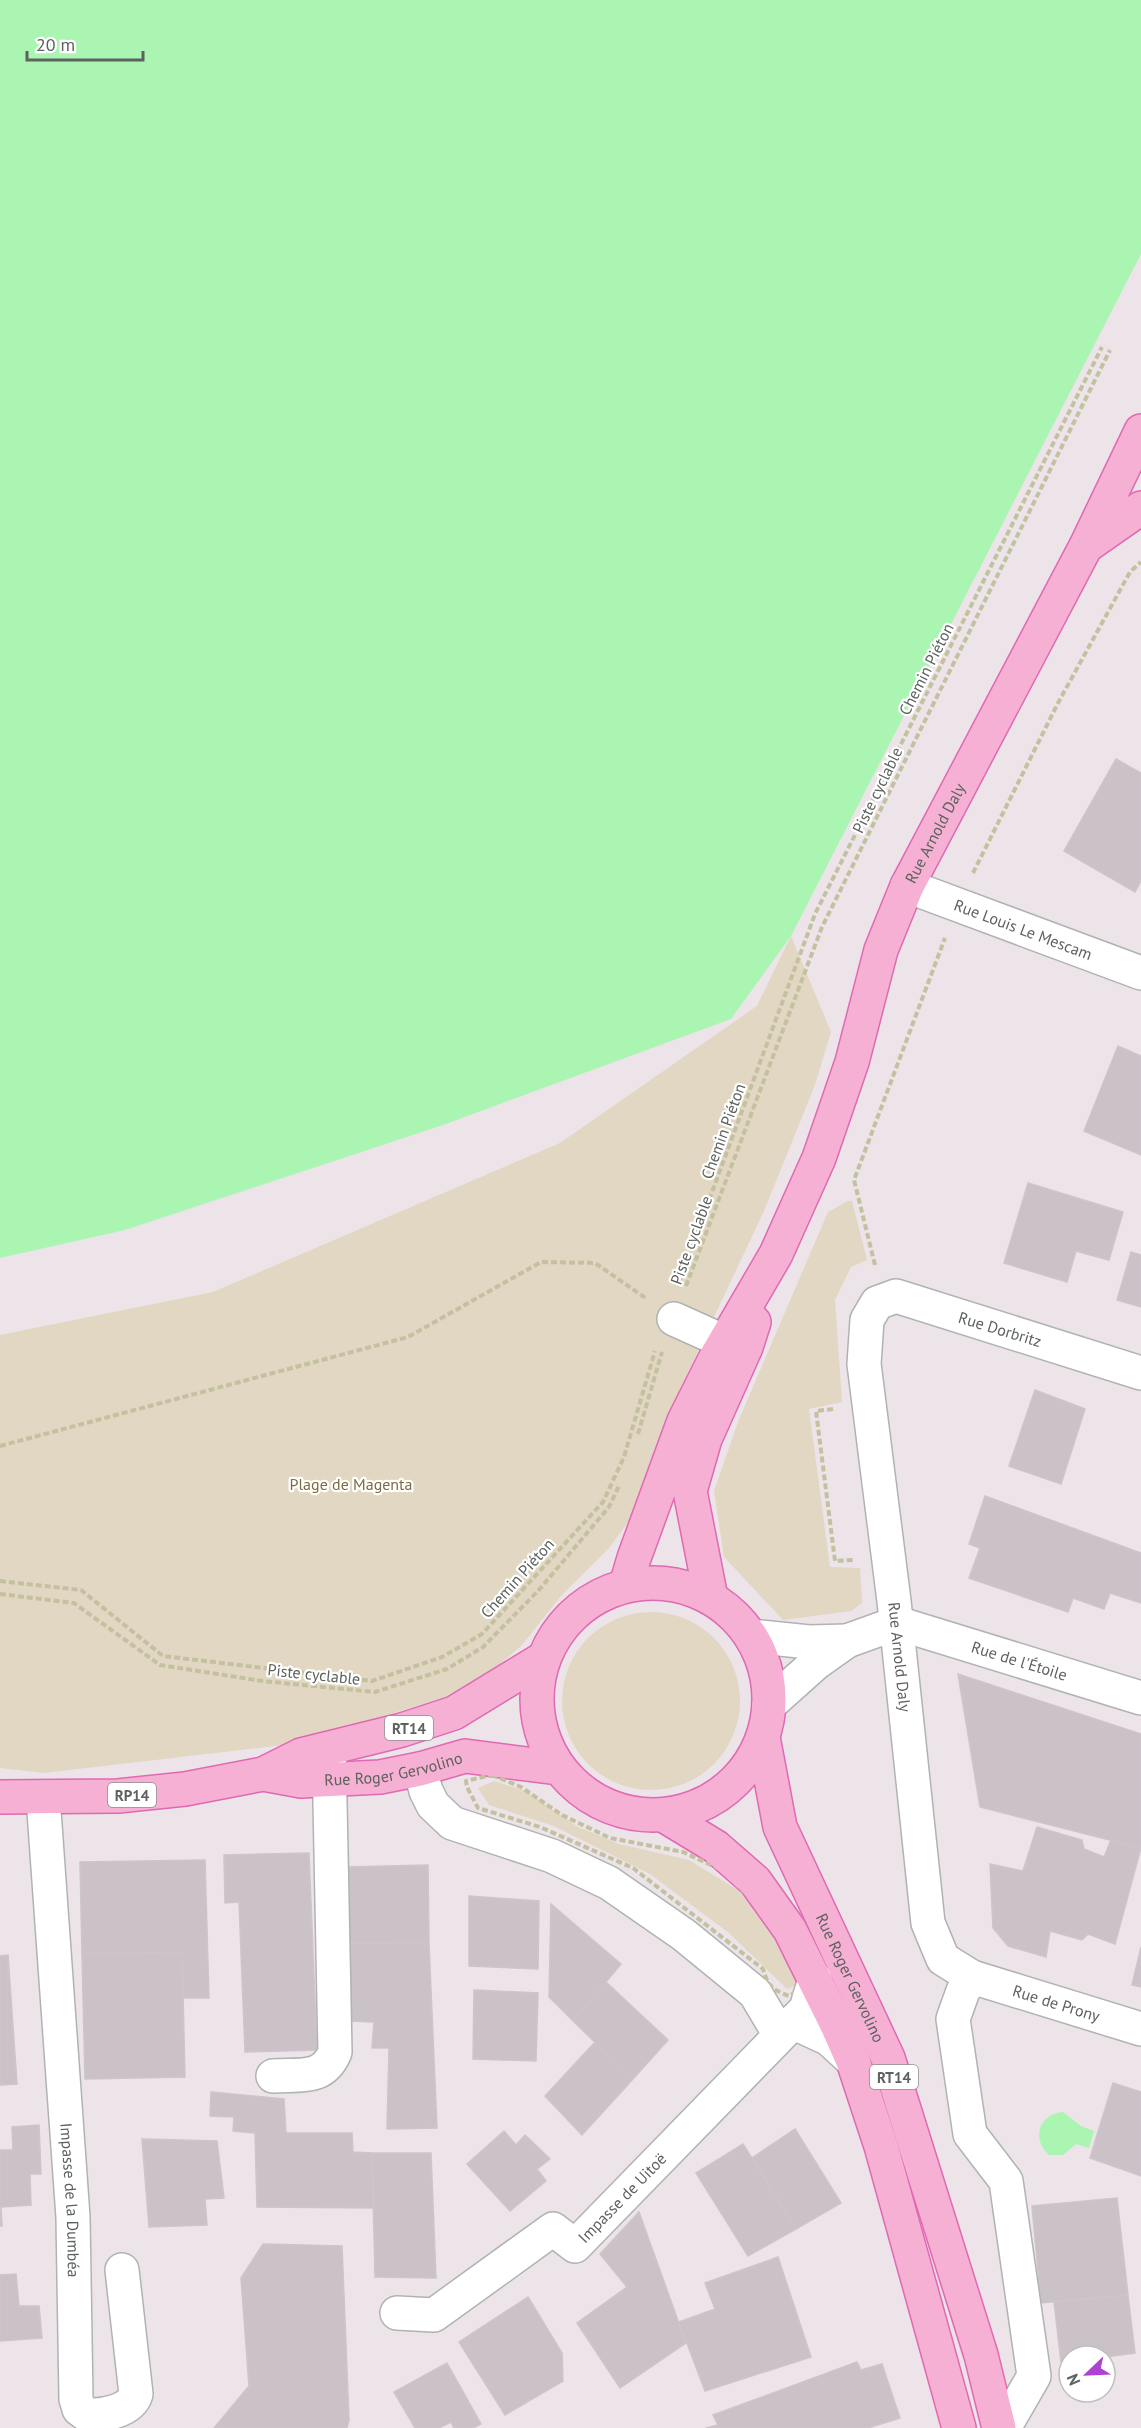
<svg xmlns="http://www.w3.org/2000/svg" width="1141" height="2428" font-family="'PT Sans',sans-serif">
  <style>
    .green { fill: #e1d7c3 }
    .water { fill: #abf5b2 }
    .building { fill: #cac2c7; stroke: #d0c3cc; stroke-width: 1.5 }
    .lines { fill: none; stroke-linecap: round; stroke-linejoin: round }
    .minor-casing { stroke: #afb4b1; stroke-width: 36 }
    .major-casing { stroke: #e069b4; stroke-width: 36 }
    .path { stroke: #c3c19f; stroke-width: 4; stroke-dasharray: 6 3; stroke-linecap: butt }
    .minor { stroke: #fff; stroke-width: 33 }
    .major { stroke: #f5b0d3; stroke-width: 33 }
    .labels { text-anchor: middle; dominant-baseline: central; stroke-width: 4.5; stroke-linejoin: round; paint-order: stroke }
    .shield { fill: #fff; stroke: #8d918e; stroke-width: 1.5 }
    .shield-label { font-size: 15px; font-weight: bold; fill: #5c625d }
    .street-label { font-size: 16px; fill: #5c625d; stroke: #fff }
    .park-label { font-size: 16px; fill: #7f6b3f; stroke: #fff }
  </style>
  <rect width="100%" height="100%" fill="#ece4e9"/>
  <path class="green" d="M791 936 831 1032 815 1085 764 1211 671 1408 642 1490 629 1521 609 1548 561 1596 522 1645 491 1672 459 1693 292 1744 43 1773 0 1768V1335L213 1292 560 1143 757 1006Z
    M848 1201H852L867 1260 851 1267 835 1300 842 1402 809 1409 830 1567 860 1568 862 1603 851 1611 783 1620 724 1557 714 1491 738 1422 828 1212Z
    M562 1701a89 89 0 1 1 178 0a89 89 0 1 1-178 0Z
    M494 1781 526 1791 578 1827 619 1844 689 1860 738 1890 770 1927 797 1970 796 1985 787 1989 729 1933 650 1874 554 1826 489 1805 478 1788Z"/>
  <path class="water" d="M0 0H1141V254L791 936 731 1019 443 1125 125 1230 0 1258Z
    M1063 2112 1081 2126 1094 2131 1089 2148 1076 2144 1063 2155H1049C1031 2139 1039 2114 1063 2112Z"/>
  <path class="building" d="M1116 759 1141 773V881L1135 892 1064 851Z
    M1118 1046 1141 1056V1155L1084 1131Z
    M1028 1183 1123 1212 1109 1260 1076 1251 1067 1282 1004 1263Z
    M1131 1252 1141 1255V1307L1117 1300Z
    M1035 1390 1085 1409 1061 1484 1009 1466Z
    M985 1496 1141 1553V1603L1110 1593 1104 1609 1073 1598 1068 1612 969 1578 980 1548 969 1544Z
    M958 1674 1141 1734V1848L980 1807Z
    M1037 1827 1082 1840 1084 1849 1104 1857 1111 1840 1141 1848 1115 1944 1088 1934 1082 1940 1050 1931 1046 1957 1008 1946 993 1928 990 1864 1023 1871Z
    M309 1853 317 2050 245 2052 239 1902 225 1903 224 1855Z
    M205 1860 209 1998H183L182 1952 82 1954 80 1862Z
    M428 1865 429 1944 349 1943 348 1867Z
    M469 1896 539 1901 538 1969 469 1966Z
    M551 1904 621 1964 573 2021 549 1997Z
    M349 1943 429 1944 437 2128 387 2129 389 2048H372L374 2022 350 2021Z
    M1141 1947V1987L1132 1985Z
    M182 1952 185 2077 85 2079 82 1954Z
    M8 1955 17 2084 0 2085V1956Z
    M606 1982 668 2040 633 2079 573 2021Z
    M474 1990 538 1993 536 2061 473 2059Z
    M595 2042 633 2079 582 2135 545 2096Z
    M1113 2083 1141 2092V2176L1090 2158Z
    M211 2092 284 2099 286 2133H352L353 2152 372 2153 374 2208 257 2207 255 2133 233 2131 234 2117 210 2116Z
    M39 2125 41 2174H30L31 2205 1 2207 2 2226H0V2150H13L12 2127Z
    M795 2129 841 2203 796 2229 752 2158Z
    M504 2131 516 2145 525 2135 550 2159 537 2169 546 2181 510 2211 467 2164Z
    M142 2139 217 2141 224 2198 205 2199 207 2225 149 2227Z
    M743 2144 796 2229 748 2256 696 2173Z
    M372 2153H431L436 2278 375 2277Z
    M1117 2198 1128 2295 1041 2303 1032 2206Z
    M639 2212 686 2343 620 2388 577 2323 627 2287 600 2254Z
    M263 2244 342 2246 349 2420 347 2428H214L249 2386 241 2278Z
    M778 2257 811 2357 705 2391 679 2322 715 2309 705 2283Z
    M16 2274 19 2306H39L42 2338 0 2341V2275Z
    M1128 2295 1135 2353 1105 2357 1069 2356V2361L1061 2362 1054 2302Z
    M528 2297 562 2353 563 2381 505 2415 459 2342Z
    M857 2362 861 2370 882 2364 900 2418 868 2428H706L718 2425 713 2415Z
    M447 2363 481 2424 473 2428H454L451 2422 439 2428H415L394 2392Z"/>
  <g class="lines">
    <g class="minor-casing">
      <g id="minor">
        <path id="s1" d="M907 886 1141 973"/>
        <path d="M674 1319 725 1342"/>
        <path id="s2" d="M1141 1373 896 1296 877 1303 867 1320 864 1364 894 1601 928 1923 943 1959 972 1977 1141 2029"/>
        <path id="s3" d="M897 1623 1141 1698"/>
        <path d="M751 1636 809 1642 847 1641"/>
        <path d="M769 1705 816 1663 847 1641 897 1623"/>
        <path d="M420 1769 426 1791 433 1805 452 1823 552 1856 609 1883 684 1935 755 1993 780 2035"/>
        <path id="s4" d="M43 1797 73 2217 76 2399 79 2409 87 2415C103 2416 131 2411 136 2394L122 2270"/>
        <path d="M972 1977 963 1991 953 2019 970 2134 1006 2181 1034 2376 1004 2428"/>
        <path d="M792 2022 829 2039 853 2061"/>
        <path d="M273 2076C300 2074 323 2081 335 2052L329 1752"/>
        <path id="s5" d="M397 2313 434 2315 553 2229 575 2246 806 2009 815 1979"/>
      </g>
    </g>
    <g class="major-casing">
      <g id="major">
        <path d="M1088 545 1141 508"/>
        <circle cx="653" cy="1699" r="116"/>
        <path id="s6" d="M626 1585 634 1558 684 1421 716 1357 776 1254 819 1158 852 1062 881 950 907 886 1086 546 1141 431"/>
        <path d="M711 1598 690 1491 705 1439 746 1347 754 1322"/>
        <path id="s7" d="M763 1737 780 1827 888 2058 981 2355 999 2428"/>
        <path id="s8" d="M263 1774 301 1781 380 1777 420 1769 465 1756 558 1768"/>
        <path d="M0 1797 118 1796 185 1789 263 1774 301 1755 402 1730 454 1713 544 1658"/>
        <path d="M665 1816 716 1847 755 1881 790 1930 838 2027 853 2061 881 2146 959 2428"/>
      </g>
    </g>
    <path class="path" d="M973 873 1058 703 1130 572 1141 562
      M875 1265 854 1180 945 938
      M678 1284 815 914 1102 347
      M686 1286 822 927 1110 350
      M833 1409 816 1411 835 1561 853 1560
      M638 1434 662 1352
      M0 1446 408 1337 541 1262 595 1263 647 1299
      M0 1581 81 1590 163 1656 372 1681 442 1657 482 1634 603 1502 624 1457 655 1351
      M0 1594 74 1603 160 1665 262 1681 375 1692 447 1669 483 1647 538 1591 609 1507 619 1486
      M492 1775 521 1787 562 1815 610 1838 683 1852 720 1869 765 1911 801 1966V1989L789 1996C771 1989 768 1986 763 1969L633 1868 540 1827 478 1808 467 1787 466 1781Z"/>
    <use href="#minor" class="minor"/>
    <use href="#major" class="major"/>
  </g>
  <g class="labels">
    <g class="shield">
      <rect x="385" y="1716" width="48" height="24" rx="4.5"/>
      <rect x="108" y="1783" width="48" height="24" rx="4.5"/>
      <rect x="870" y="2065" width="48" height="24" rx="4.5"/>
    </g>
    <g class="shield-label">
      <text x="409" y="1728">RT14</text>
      <text x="132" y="1795">RP14</text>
      <text x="894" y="2077">RT14</text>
    </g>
    <g class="street-label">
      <text transform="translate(926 669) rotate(-63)">Chemin Piéton</text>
      <text transform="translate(877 790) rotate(-64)">Piste cyclable</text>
      <text stroke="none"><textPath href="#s6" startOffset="816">Rue Arnold Daly</textPath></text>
      <text stroke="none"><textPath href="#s1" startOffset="124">Rue Louis Le Mescam</textPath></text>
      <text transform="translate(723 1131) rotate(-70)">Chemin Piéton</text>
      <text transform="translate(691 1240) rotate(-70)">Piste cyclable</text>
      <text transform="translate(1000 1329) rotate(17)">Rue Dorbritz</text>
      <text transform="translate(517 1578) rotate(-48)">Chemin Piéton</text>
      <text stroke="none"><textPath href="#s2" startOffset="636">Rue Arnold Daly</textPath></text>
      <text stroke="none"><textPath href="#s3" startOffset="128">Rue de l'Étoile</textPath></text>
      <text transform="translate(314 1674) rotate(6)">Piste cyclable</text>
      <text stroke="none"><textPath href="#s8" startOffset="132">Rue Roger Gervolino</textPath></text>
      <text stroke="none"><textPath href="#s7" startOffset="258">Rue Roger Gervolino</textPath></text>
      <text stroke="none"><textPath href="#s2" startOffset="1065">Rue de Prony</textPath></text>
      <text stroke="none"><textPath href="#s5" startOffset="279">Impasse de Uitoë</textPath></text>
      <text stroke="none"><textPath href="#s4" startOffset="404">Impasse de la Dumbéa</textPath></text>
    </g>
    <g class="park-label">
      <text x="351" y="1484">Plage de Magenta</text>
    </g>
  </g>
  <g transform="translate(1087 2374) rotate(247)"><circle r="28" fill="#ffffff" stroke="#bec0be" stroke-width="1.5"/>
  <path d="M0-4.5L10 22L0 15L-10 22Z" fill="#ad42d4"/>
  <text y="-9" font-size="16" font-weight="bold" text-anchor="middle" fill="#5c625d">N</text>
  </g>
  <path d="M27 51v9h116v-9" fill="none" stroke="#5c625d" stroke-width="3"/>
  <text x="36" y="51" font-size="18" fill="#5c625d" stroke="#ffffff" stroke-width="4.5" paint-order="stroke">20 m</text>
</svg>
